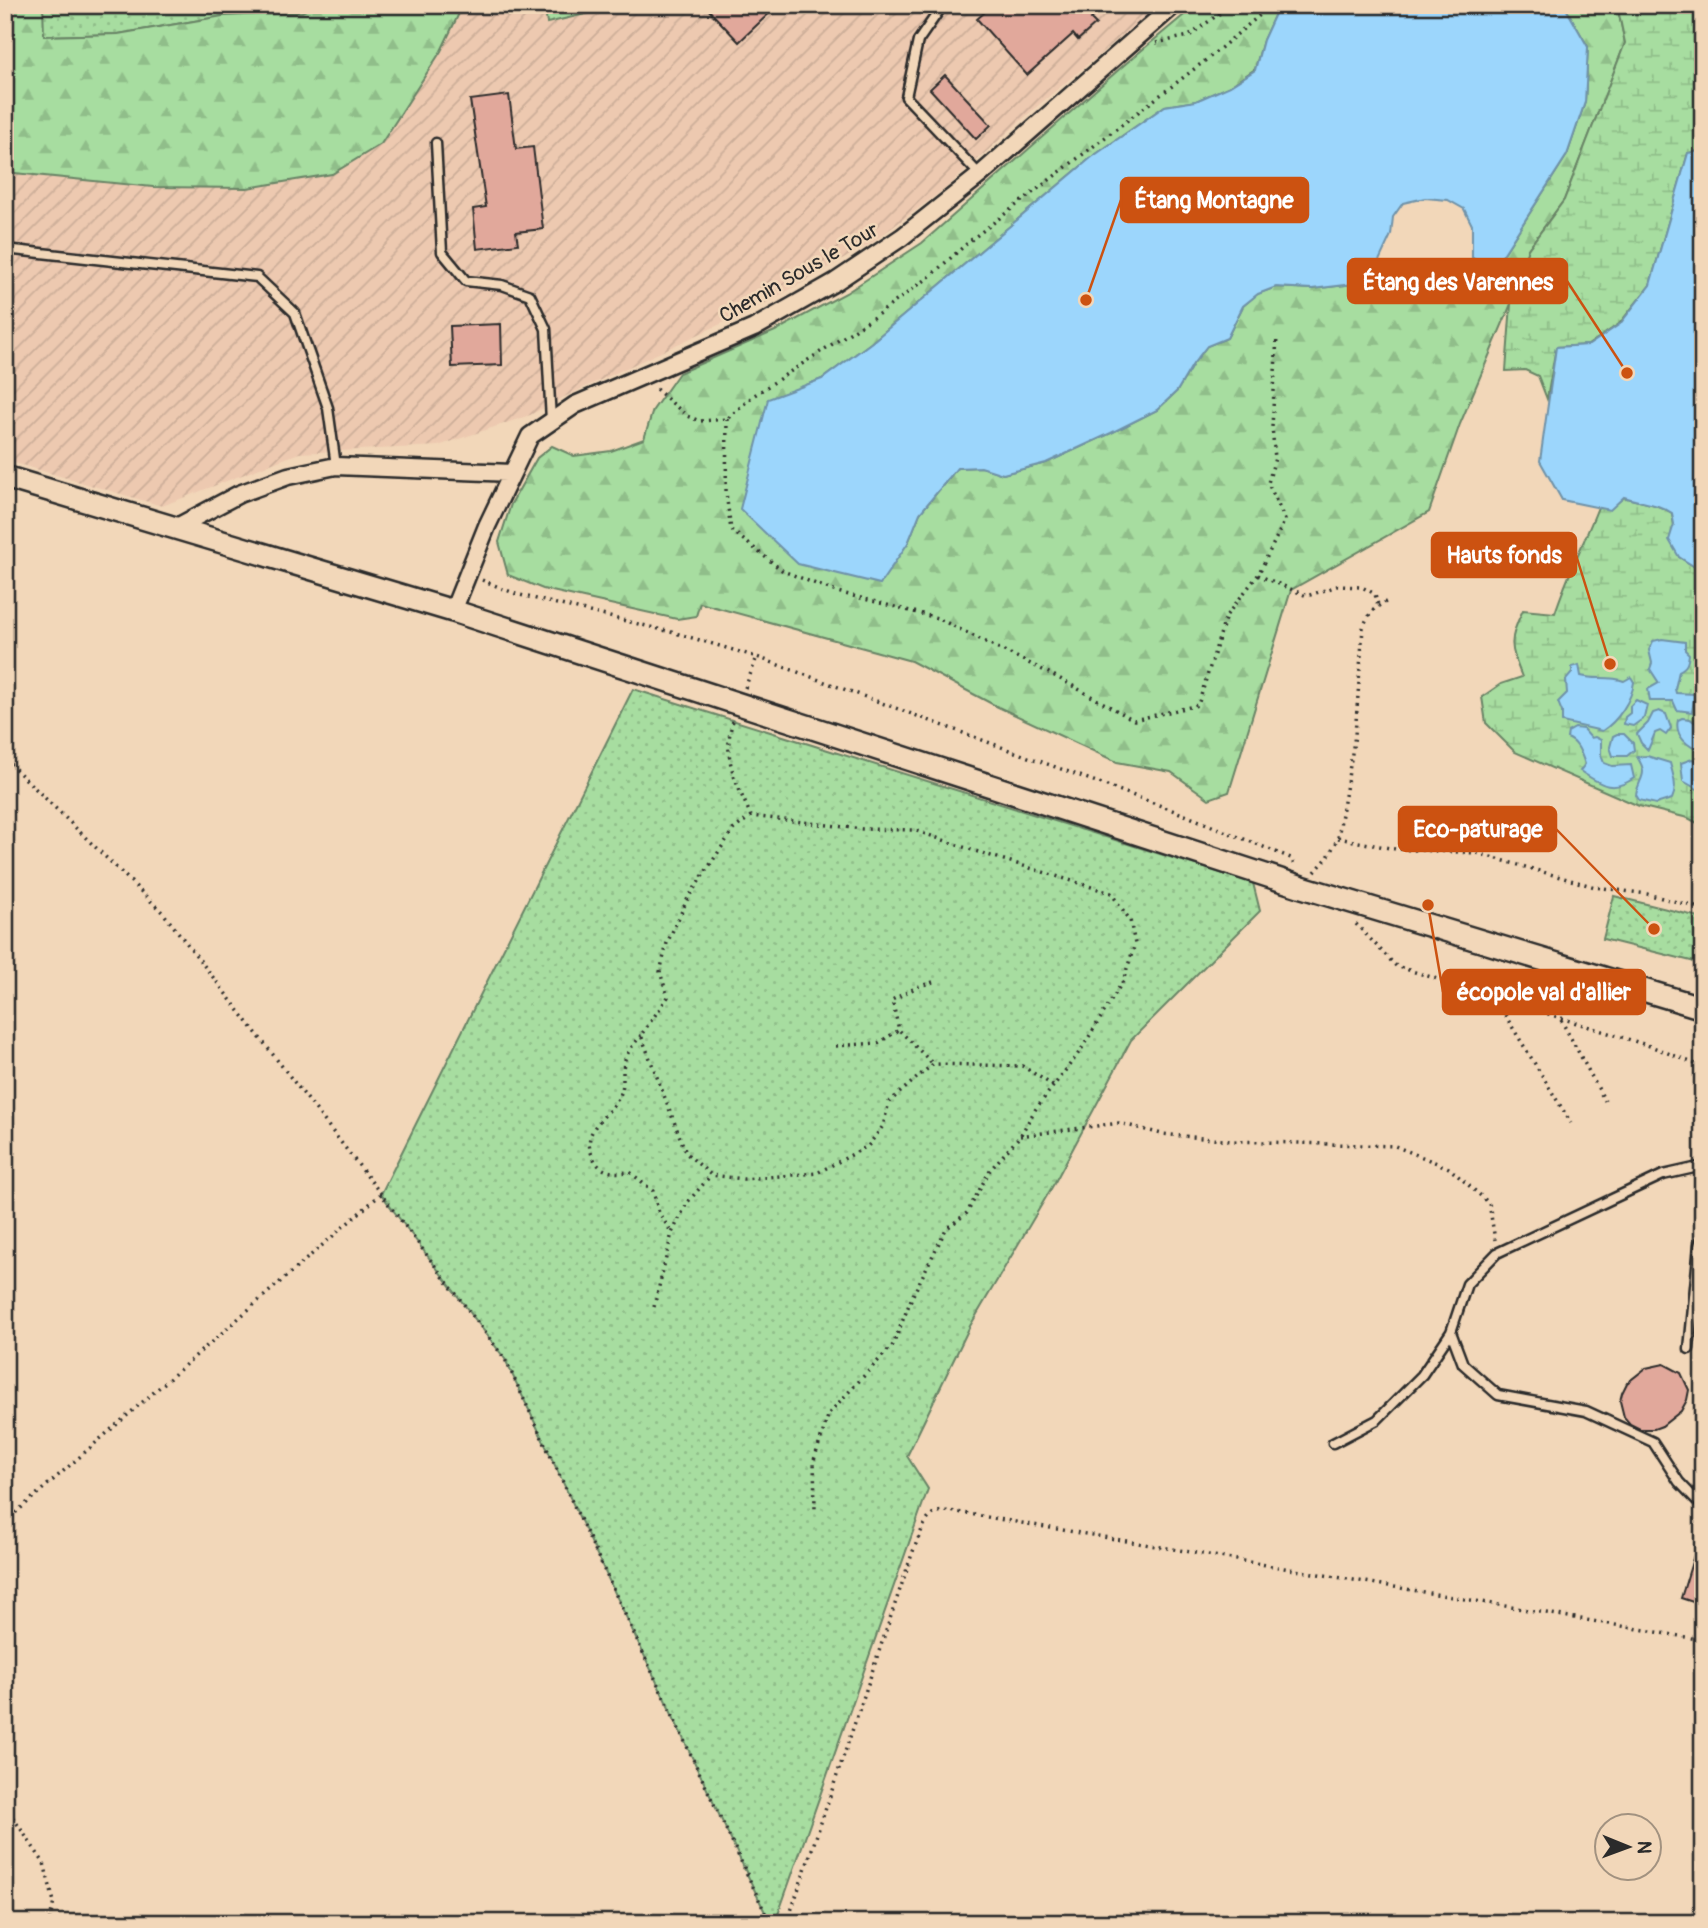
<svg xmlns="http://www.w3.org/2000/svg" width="1708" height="1928" font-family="Pangolin,sans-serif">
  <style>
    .industrial { fill: url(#industrial-furrows) }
    .grass { fill: url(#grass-dots); stroke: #698466; stroke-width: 2 }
    .forest { fill: url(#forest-firs); stroke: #698466; stroke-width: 2 }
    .wetland { fill: url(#wetland-marsh); stroke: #698466; stroke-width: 2 }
    .water { fill: #9cd6fc; stroke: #6f92a8; stroke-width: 2 }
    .building { fill: #e1a89b; stroke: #2b2b2b; stroke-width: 2 }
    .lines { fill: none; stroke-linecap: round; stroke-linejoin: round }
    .lane-casing { stroke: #2b2b2b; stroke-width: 13 }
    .street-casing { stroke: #2b2b2b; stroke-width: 21 }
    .secondary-casing { stroke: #2b2b2b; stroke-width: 26 }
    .path { stroke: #2b2b2b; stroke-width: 3.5; stroke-dasharray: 2 5; stroke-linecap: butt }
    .lane { stroke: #f2d7b9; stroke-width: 8 }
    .street { stroke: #f2d7b9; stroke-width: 16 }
    .secondary { stroke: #f2d7b9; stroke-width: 21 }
    .labels { text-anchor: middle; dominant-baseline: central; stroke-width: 5; stroke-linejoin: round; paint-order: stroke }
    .street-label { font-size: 21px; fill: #2b2b2b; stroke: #f2d7b9 }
    .leader { fill: none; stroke: #cc5211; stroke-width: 2.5 }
    .callout-dot { fill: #cc5211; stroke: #f2d7b9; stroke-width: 2.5 }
    .callout { fill: #cc5211; stroke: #cc5211; stroke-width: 2.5 }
    .callout-label { font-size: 23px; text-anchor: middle; font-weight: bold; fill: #fff }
  </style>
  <defs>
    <pattern id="industrial-furrows" width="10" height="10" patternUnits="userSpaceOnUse" patternTransform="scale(1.75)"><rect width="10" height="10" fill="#edc9b0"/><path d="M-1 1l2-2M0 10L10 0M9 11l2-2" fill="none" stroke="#cbad98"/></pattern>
    <pattern id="grass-dots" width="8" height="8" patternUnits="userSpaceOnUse" patternTransform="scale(1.75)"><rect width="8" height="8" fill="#a7dda0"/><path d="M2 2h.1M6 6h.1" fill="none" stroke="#90be8a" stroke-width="1.8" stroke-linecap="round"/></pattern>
    <pattern id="forest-firs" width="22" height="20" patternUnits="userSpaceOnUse" patternTransform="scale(1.75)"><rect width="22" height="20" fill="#a7dda0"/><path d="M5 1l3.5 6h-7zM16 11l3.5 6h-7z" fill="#90be8a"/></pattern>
    <pattern id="wetland-marsh" width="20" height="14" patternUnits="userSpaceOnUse" patternTransform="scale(1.75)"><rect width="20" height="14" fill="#a7dda0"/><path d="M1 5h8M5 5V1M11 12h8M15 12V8" fill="none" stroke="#90be8a"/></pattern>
  </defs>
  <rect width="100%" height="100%" fill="#f2d7b9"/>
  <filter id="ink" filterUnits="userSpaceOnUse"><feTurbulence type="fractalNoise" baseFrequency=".0143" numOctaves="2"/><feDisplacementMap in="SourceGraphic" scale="14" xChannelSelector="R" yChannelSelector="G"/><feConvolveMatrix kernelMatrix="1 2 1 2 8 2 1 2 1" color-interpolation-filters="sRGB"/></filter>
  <g filter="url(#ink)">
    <path class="industrial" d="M463 5H544L547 23 611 7 610 5H1159L1035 108 947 187 870 244 768 302 562 398 530 415 438 446 299 453 162 506 5 460V172L153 187 247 188 332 174 381 144 441 51Z"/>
    <path class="grass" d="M43 5H316L302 12 223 16 118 34 43 36Z
      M633 689 1253 883 1260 911 1131 1040 1055 1182 970 1326 907 1456 928 1489 775 1923H770L505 1359 381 1194Z
      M1614 896 1703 918V964L1603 939Z"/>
    <path class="forest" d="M5 5H43L44 36 118 34 223 16 302 12 316 5H463L441 51 381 144 332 174 247 188 153 187 5 172Z
      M544 5H610L611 8 547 23Z
      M1196 5H1279L1263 40 1255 69 1230 86 1196 101 1165 106 1092 157 872 342 822 379 768 400 908 543 920 513 957 468 982 467 1003 474 1046 463 1111 433 1157 410 1177 391 1193 364 1207 346 1227 338 1243 306 1257 294 1276 287 1312 289 1354 284 1404 287 1417 276 1480 285 1497 264 1567 155 1585 102 1588 47 1564 5H1617L1625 43 1564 200 1528 249 1511 304 1460 424 1429 512 1291 590 1229 792 1209 799 1171 772 1117 762 996 706 911 661 700 603 696 616 677 619 543 589 508 575 499 542 511 504 537 458 552 446 574 456 611 451 644 439 653 410 679 373 775 331 846 293 922 243 1124 65Z"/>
    <path class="wetland" d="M1617 5H1703V143L1699 151 1688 153 1650 285 1619 324 1588 345 1556 347 1547 399 1538 376 1525 370 1506 371 1511 304 1528 249 1564 200 1625 43Z
      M1624 497C1641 503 1658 503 1672 513L1679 557 1703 572V826L1688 818 1639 806 1515 752 1486 723 1482 697 1501 684 1522 677C1510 647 1508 640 1523 610L1555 613C1567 576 1584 543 1598 507L1610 509Z"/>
    <path class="water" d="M1279 5H1564L1588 47 1585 102 1567 155 1497 264 1472 258V225L1464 209 1448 200 1425 198 1403 203 1393 217 1391 235 1379 261 1354 284 1312 289 1276 287 1258 294 1243 306 1227 338 1207 346 1193 364 1177 391 1157 410 1111 433 1046 463 1003 474 981 467 957 468 920 513 908 543 880 584 798 564 740 509 768 399 822 379 872 342 1092 157 1165 106 1196 101 1230 86 1255 70 1263 40Z
      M1703 143V572L1679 557 1669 540 1674 524 1672 513C1658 503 1641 503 1624 497L1610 510 1562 500 1540 461 1556 347 1589 345 1620 324 1650 285 1688 153 1699 151Z
      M1662 639 1685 642V650L1689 654C1688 663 1687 667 1679 671L1675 689 1676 693 1695 694 1692 712 1677 710 1673 701H1650L1648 689 1659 683 1650 669 1652 663 1649 650 1653 641Z
      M1579 665 1581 676C1595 680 1610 676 1624 681L1631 677 1634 682C1632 700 1617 722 1602 731L1562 722V712L1558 702 1567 693 1566 680 1572 673V667Z
      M1636 700 1647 705 1644 718 1633 726 1624 724 1625 717 1630 713V706Z
      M1659 711 1666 714 1671 728 1666 735 1660 731 1655 733 1648 750 1641 743 1637 734 1648 723 1653 713Z
      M1682 718 1690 719 1703 728V752C1688 747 1674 736 1678 720Z
      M1575 728 1583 729 1591 738 1595 737 1601 740V755L1604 763 1612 766 1631 765 1634 778C1612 794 1600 784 1580 771L1585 764C1581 753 1578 742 1567 738L1568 732Z
      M1617 734H1624L1633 743 1634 750 1627 756H1613L1610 747 1613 736Z
      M1647 756 1670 763C1673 775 1678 787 1672 799L1656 804 1639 800 1636 795C1638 778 1650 776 1637 757Z
      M1692 759 1703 763V789L1699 790 1683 781 1681 763Z"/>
    <path class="building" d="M704 5H778L739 42Z
      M993 5H1107L1091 19 1096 24 1078 40 1073 34 1027 75 977 19Z
      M945 75 991 125 976 139 930 89Z
      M509 95 516 149 533 147 543 229 516 232 518 244 477 249 473 209 486 207 470 100Z
      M501 324 502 365 452 367 450 326Z
      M1664 1364 1681 1373 1689 1390 1687 1400 1681 1411 1662 1426 1654 1429H1640L1630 1424 1624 1417 1620 1401 1622 1393 1627 1383 1646 1368Z
      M1699 1539H1703V1582L1696 1603 1681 1598Z"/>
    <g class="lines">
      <g class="lane-casing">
        <path id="lane" d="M943 5 918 41 906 97 980 175
          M436 143 442 252 466 281 502 285 530 295 546 329 551 421
          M5 249 257 277 295 313 328 408 336 466
          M1451 1332 1463 1364 1498 1395 1586 1411 1653 1442 1679 1482 1703 1507
          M1689 1349 1699 1245 1703 1235
          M1333 1443 1377 1420 1422 1375 1451 1332 1467 1284 1497 1253 1663 1175 1703 1166"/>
      </g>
      <g class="street-casing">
        <path id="street" d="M175 528 239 494 288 476 336 466 512 473
          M453 611 487 526 530 436 575 405 754 328 835 282 902 237 980 175 1174 5"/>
      </g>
      <g class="secondary-casing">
        <path id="secondary" d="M5 477 453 611 1302 887 1703 1008"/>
      </g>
      <path class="path" d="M1156 43 1189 36 1231 5
        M656 389 687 416 700 421 727 419 753 396 880 313 928 278 971 240 1210 57 1260 15 1268 5
        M727 419 726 493 731 530 783 571 834 591 937 618 1053 675 1134 720 1198 705 1226 616 1258 575 1285 520 1268 483 1275 458 1272 427 1277 336
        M1258 575 1307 596 1337 586 1362 587 1375 594 1378 605
        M482 580 516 594 679 634 757 657 1175 811 1291 858 1294 865
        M745 688 757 657
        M733 721C721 757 737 784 751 816L862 829 914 830 975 851 1111 893 1130 920 1135 944 1123 981 1081 1050 1035 1110 1020 1136 990 1170 967 1213 946 1229 912 1297 893 1345 829 1413 814 1460 815 1509
        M5 759 164 914 381 1194 505 1359 770 1923
        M751 816 733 830 688 898 667 943 660 972 668 997 641 1035 686 1153 711 1175 743 1179 817 1173 868 1146 883 1126 889 1102 933 1064 1022 1066 1054 1086
        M1338 838 1395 849 1477 853 1595 887 1647 894 1703 909
        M1315 872 1328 857 1338 838 1355 735 1363 628C1368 614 1374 607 1388 601
        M1356 924 1396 966 1653 1047 1703 1067
        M933 982 917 987 892 1000 899 1030 933 1064
        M1494 997 1571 1123
        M1561 1020 1605 1101
        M641 1035C635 1043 626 1053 624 1063 622 1072 624 1082 622 1090 614 1117 575 1127 595 1161 603 1174 617 1173 630 1172L653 1191 659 1213 672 1233
        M836 1046 878 1043 899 1030
        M1020 1136 1119 1123 1162 1134 1232 1141 1395 1146 1449 1168 1489 1203 1495 1240
        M654 1307 672 1233 687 1203 711 1175
        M5 1522 381 1194
        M5 1806 44 1863 54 1902 49 1923
        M787 1923 912 1554C931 1506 929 1507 981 1516L1703 1640"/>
      <use href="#lane" class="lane"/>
      <use href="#street" class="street"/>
      <use href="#secondary" class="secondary"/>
    </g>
  </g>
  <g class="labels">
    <g class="street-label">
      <text transform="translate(799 273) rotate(-30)">Chemin Sous le Tour</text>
    </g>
  </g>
  <path class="leader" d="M1086 300L1121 200M1627 373L1567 281M1610 664L1576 555M1654 929L1556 829M1428 905L1443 992"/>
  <g class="callout-dot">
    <circle cx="1086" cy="300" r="7"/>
    <circle cx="1627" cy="373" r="7"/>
    <circle cx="1610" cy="664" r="7"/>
    <circle cx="1654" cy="929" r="7"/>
    <circle cx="1428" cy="905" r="7"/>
  </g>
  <g class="callout">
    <rect x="1121" y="178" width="187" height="44" rx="7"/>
    <rect x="1348" y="259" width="219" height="44" rx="7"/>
    <rect x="1432" y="533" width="144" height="44" rx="7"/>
    <rect x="1399" y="807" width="157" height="44" rx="7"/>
    <rect x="1443" y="970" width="202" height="44" rx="7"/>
  </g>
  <g class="callout-label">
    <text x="1214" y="208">Étang Montagne</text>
    <text x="1458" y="290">Étang des Varennes</text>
    <text x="1504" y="563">Hauts fonds</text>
    <text x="1478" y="837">Eco-paturage</text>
    <text x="1544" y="1000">écopole val d'allier</text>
  </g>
  <rect width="1708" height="1928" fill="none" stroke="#f2d7b9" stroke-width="28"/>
  <rect x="14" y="14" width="1680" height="1900" fill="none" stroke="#2b2b2b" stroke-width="2.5" filter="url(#ink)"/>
  <g transform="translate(1628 1847) rotate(91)"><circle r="33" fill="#f2d7b9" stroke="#a29280" stroke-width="2"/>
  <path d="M0-5L12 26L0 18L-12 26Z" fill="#2b2b2b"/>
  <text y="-10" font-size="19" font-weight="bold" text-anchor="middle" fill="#2b2b2b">N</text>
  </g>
</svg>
